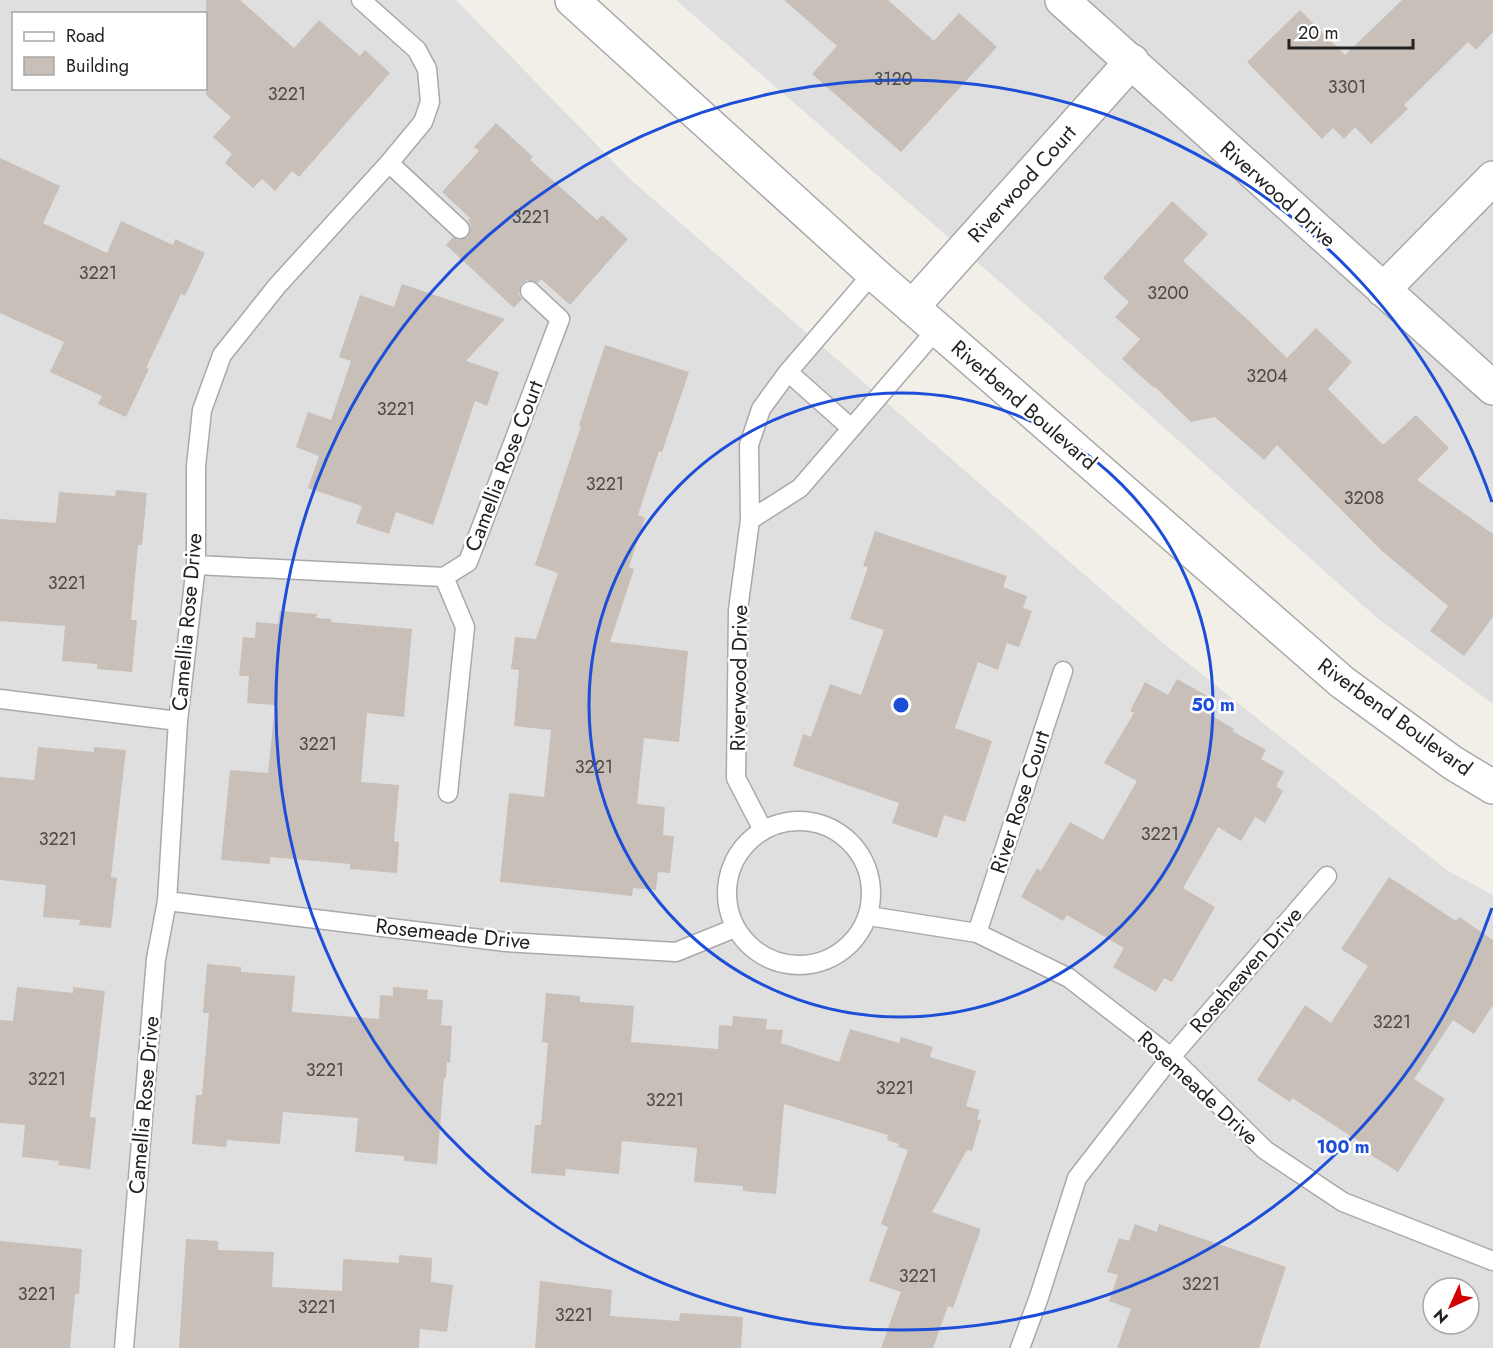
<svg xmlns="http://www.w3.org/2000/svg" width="1493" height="1348" font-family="Jost,sans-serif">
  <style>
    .residential { fill: #e0dfdf; fill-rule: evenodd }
    .building { fill: #c7bfb8 }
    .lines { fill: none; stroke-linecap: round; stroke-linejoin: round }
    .service-casing { stroke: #a9a9a9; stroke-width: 21 }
    .minor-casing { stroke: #a9a9a9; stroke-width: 36 }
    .tertiary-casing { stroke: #a9a9a9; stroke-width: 36 }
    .service { stroke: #fff; stroke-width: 18 }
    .minor { stroke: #fff; stroke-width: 33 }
    .tertiary { stroke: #fff; stroke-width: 33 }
    .ring { fill: none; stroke: #1d4ed8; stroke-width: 3 }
    .labels { text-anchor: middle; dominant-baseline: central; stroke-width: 5; stroke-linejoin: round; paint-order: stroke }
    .number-label { font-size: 18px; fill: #4b4948 }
    .street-label { font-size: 21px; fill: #222; stroke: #fff }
    .centre { fill: #1d4ed8; stroke: #fff; stroke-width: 3 }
    .ring-label { font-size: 18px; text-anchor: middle; font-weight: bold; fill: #1d4ed8; stroke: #fff; stroke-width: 5; stroke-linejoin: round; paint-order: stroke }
  </style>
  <rect width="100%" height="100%" fill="#f2efe9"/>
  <path class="residential" d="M0 0H456L630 179 1164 644 1448 871 1493 895V1348H0ZM14 14H206V88H14ZM1433 1288H1469V1324H1433Z
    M676 0H1493V704L1377 618 1048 324Z"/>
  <path class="building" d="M206 0H240L294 48 319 20 360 56 365 50 390 73 299 177 292 171 275 191 262 179 253 188 225 163 232 154 213 137 231 117 206 95Z
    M784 0H888L934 41 959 13 997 47 901 152 812 74 837 46Z
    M1402 0H1493V32L1476 50 1468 42 1404 105 1408 109 1371 144 1355 127 1344 139 1333 128 1322 139 1247 62 1300 10 1345 55Z
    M496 123 533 157 530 160 597 220 602 215 628 239 570 305 541 279 538 283 527 280 521 284 519 294 522 299 514 308 446 245 453 237 458 240 468 237 471 226 468 221 470 218 442 192 479 151 474 147Z
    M0 158 60 186 43 223 107 253 121 221 173 245 175 239 205 253 185 296 181 294 146 368 149 369 126 417 98 404 102 396 50 372 64 342 0 313Z
    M1172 201 1208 234 1183 261 1248 320 1287 358 1316 328 1352 362 1328 389 1383 445 1416 415 1449 448 1417 480 1493 534V617L1464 656 1430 631 1448 606 1382 551 1277 445 1264 460 1215 417 1191 422 1155 387 1154 388 1122 359 1140 339 1115 317 1129 302 1103 278Z
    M402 284 505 319 466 361 499 372 487 406 475 401 433 525 396 512 389 534 356 523 362 506 308 488 319 456 296 447 308 412 331 420 351 361 339 357 360 295 394 307Z
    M605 345 689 372 662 452 659 451 638 515 645 518 629 567 634 569 610 642 688 651 679 742 644 738 637 804 665 807 663 835 674 836 670 873 658 872 656 890 633 888 632 896 500 882 509 793 544 797 551 730 514 726 519 670 511 669 515 637 536 639 558 573 535 565 581 426 579 425Z
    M116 490 147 493 142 545H138L131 620H137L132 672 97 669V664L62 661 65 626 0 621V519L56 523 59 492 115 496Z
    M875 531 1007 576 1003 587 1027 596 1023 608 1032 611 1019 647 1007 643 998 670 978 662 955 728 992 741 965 822 944 815 937 838 892 823 899 803 793 766 803 734 811 737 830 684 861 695 884 630 850 619 868 567 863 566Z
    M280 611 317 614 316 618 331 619V622L412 629 404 717 367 713 361 782 399 785 394 841 399 842 397 873 350 869V864L270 857V864L221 860 230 770 268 773 275 705 247 703 249 676H239L243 637 255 638 256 622 278 624Z
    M1177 679 1211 698 1204 711 1234 729 1232 731 1266 750 1261 759 1284 772 1276 786 1283 791 1265 823 1255 817 1241 841 1218 827 1183 888 1215 907 1172 982 1164 978 1156 992 1113 967 1124 948 1067 915 1063 921 1021 897 1037 868 1041 871 1070 822 1103 840 1137 781 1104 763 1134 713 1130 711 1145 682 1168 695Z
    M38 747 94 752V747L126 750 111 877 117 878 111 928 79 925 80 920 43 917 46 885 0 880V777L34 780Z
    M1389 877 1456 921 1459 917 1493 940V1005L1474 1034 1453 1020 1414 1079 1445 1099 1398 1172 1360 1148 1363 1144 1292 1098 1290 1102 1257 1080 1305 1005 1331 1023 1368 966 1341 949Z
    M207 964 241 967V972L295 976 292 1012 379 1019 380 995 393 996V987L428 990 427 999 443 1000 441 1025 452 1026 450 1063 447 1062 446 1078H444L437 1164 404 1161V1156L355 1152 358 1118 283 1112 280 1144 227 1140 226 1147 192 1144 196 1095H202L209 1013H203Z
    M17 987 73 993V987L105 991 90 1117 96 1118 90 1169 58 1165 59 1161 22 1157 25 1125 0 1123V1020L13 1021Z
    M546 993 580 996V1002L634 1006 631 1042 718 1049 719 1025 732 1026 733 1016 767 1019 766 1029 783 1030 781 1043 839 1062 850 1029 899 1043 901 1037 933 1047 930 1057 976 1071 966 1106 980 1110 977 1119 981 1120 972 1151 967 1150 932 1212 981 1229 953 1308 948 1306 933 1348H881L901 1292 869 1281 888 1227 881 1224 908 1150 898 1147 899 1144 887 1140 888 1135 784 1104 776 1194 743 1191V1186L694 1182 697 1148 622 1141 619 1174 566 1169 565 1176 531 1173 535 1125H541L548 1043 542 1042Z
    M1135 1224 1157 1232 1159 1224 1286 1267 1259 1348H1117L1131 1309 1109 1301 1118 1275 1107 1272 1119 1238 1129 1241Z
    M186 1239 218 1241V1250L274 1252 272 1287 342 1291 343 1259 399 1263V1255L432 1258 431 1282 453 1285 447 1332 420 1329 419 1348H179Z
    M0 1241 82 1249 79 1294H75L70 1348H0Z
    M540 1281 612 1290 610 1316 679 1321 680 1313 743 1317 741 1348H535Z"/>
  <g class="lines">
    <g class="service-casing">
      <path id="service" d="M389 163 460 229
        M788 372 851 428
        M750 520 800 488 937 329
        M196 565 444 577 468 562 560 319 530 291
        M444 577 465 627 448 793
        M0 699 178 721
        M727 893a72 72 0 1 1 144 0a72 72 0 1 1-144 0Z
        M763 830 736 778 738 610 750 520 749 445 761 409 788 372 873 273
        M167 901 506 942 676 952 735 928
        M869 916 977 933 1069 978 1171 1057 1265 1150 1343 1202 1493 1261
        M977 933 1063 671
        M124 1348 156 959 167 901 178 721 196 565V466L202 410 222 355 277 286 389 163 423 122 430 102 427 69 417 50 361 0
        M1020 1348 1039 1297 1077 1178 1171 1057 1327 876"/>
    </g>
    <g class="minor-casing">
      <path id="minor" d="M1062 0 1493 388
        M1383 290 1493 178
        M912 307 1132 61"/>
    </g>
    <g class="tertiary-casing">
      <path id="tertiary" d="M572 0 873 273 1342 682 1453 763 1493 787"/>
    </g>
    <use href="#service" class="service"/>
    <use href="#minor" class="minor"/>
    <use href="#tertiary" class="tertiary"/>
  </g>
  <g class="ring">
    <circle cx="901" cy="705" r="312"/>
    <path d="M1492 908A625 625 0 1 1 1492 502"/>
  </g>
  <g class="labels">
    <g class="number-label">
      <text x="893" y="79">3120</text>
      <text x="1347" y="87">3301</text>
      <text x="287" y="94">3221</text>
      <text x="531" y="217">3221</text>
      <text x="98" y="273">3221</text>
      <text x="1168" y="293">3200</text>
      <text x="1267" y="376">3204</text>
      <text x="396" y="409">3221</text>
      <text x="605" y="484">3221</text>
      <text x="1364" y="498">3208</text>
      <text x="67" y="583">3221</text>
      <text x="318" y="744">3221</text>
      <text x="594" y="767">3221</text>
      <text x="1160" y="834">3221</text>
      <text x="58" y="839">3221</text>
      <text x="1392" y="1022">3221</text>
      <text x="325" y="1070">3221</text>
      <text x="47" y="1079">3221</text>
      <text x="895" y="1088">3221</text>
      <text x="665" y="1100">3221</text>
      <text x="918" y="1276">3221</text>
      <text x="1201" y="1284">3221</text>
      <text x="37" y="1294">3221</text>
      <text x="317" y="1307">3221</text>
      <text x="574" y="1315">3221</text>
    </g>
    <g class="street-label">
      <text transform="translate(1022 184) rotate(-48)">Riverwood Court</text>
      <text transform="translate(1278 194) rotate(42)">Riverwood Drive</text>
      <text transform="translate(1024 405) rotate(41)">Riverbend Boulevard</text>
      <text transform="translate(504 466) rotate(-69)">Camellia Rose Court</text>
      <text transform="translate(187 622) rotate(-85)">Camellia Rose Drive</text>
      <text transform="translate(739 678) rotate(-89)">Riverwood Drive</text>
      <text transform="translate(1395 717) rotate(36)">Riverbend Boulevard</text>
      <text transform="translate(1020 802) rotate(-72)">River Rose Court</text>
      <text transform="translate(453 934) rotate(6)">Rosemeade Drive</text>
      <text transform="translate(1246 970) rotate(-49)">Roseheaven Drive</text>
      <text transform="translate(1198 1088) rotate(43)">Rosemeade Drive</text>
      <text transform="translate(144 1105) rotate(-85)">Camellia Rose Drive</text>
    </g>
  </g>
  <circle cx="901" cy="705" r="9" class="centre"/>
  <g class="ring-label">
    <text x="1213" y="711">50 m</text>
    <text x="1343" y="1153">100 m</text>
  </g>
  <rect x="12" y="12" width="195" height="78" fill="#ffffff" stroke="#a7a7a7" stroke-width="1.5"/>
  <rect x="24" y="32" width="30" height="9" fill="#ffffff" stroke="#a7a7a7" stroke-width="1.5"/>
  <text x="66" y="42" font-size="18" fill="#222222">Road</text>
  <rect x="24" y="57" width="30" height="18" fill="#c7bfb8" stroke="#a7a7a7" stroke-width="1.5"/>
  <text x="66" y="72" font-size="18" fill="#222222">Building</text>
  <g transform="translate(1451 1306) rotate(225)"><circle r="28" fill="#ffffff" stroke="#a7a7a7" stroke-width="1.5"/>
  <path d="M0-4.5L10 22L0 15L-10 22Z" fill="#d40000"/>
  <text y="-9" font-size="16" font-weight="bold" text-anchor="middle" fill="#222222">N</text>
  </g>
  <path d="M1289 39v9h124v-9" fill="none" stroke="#222222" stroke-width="3"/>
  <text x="1298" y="39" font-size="18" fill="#222222" stroke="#ffffff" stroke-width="4.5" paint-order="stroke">20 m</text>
</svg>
